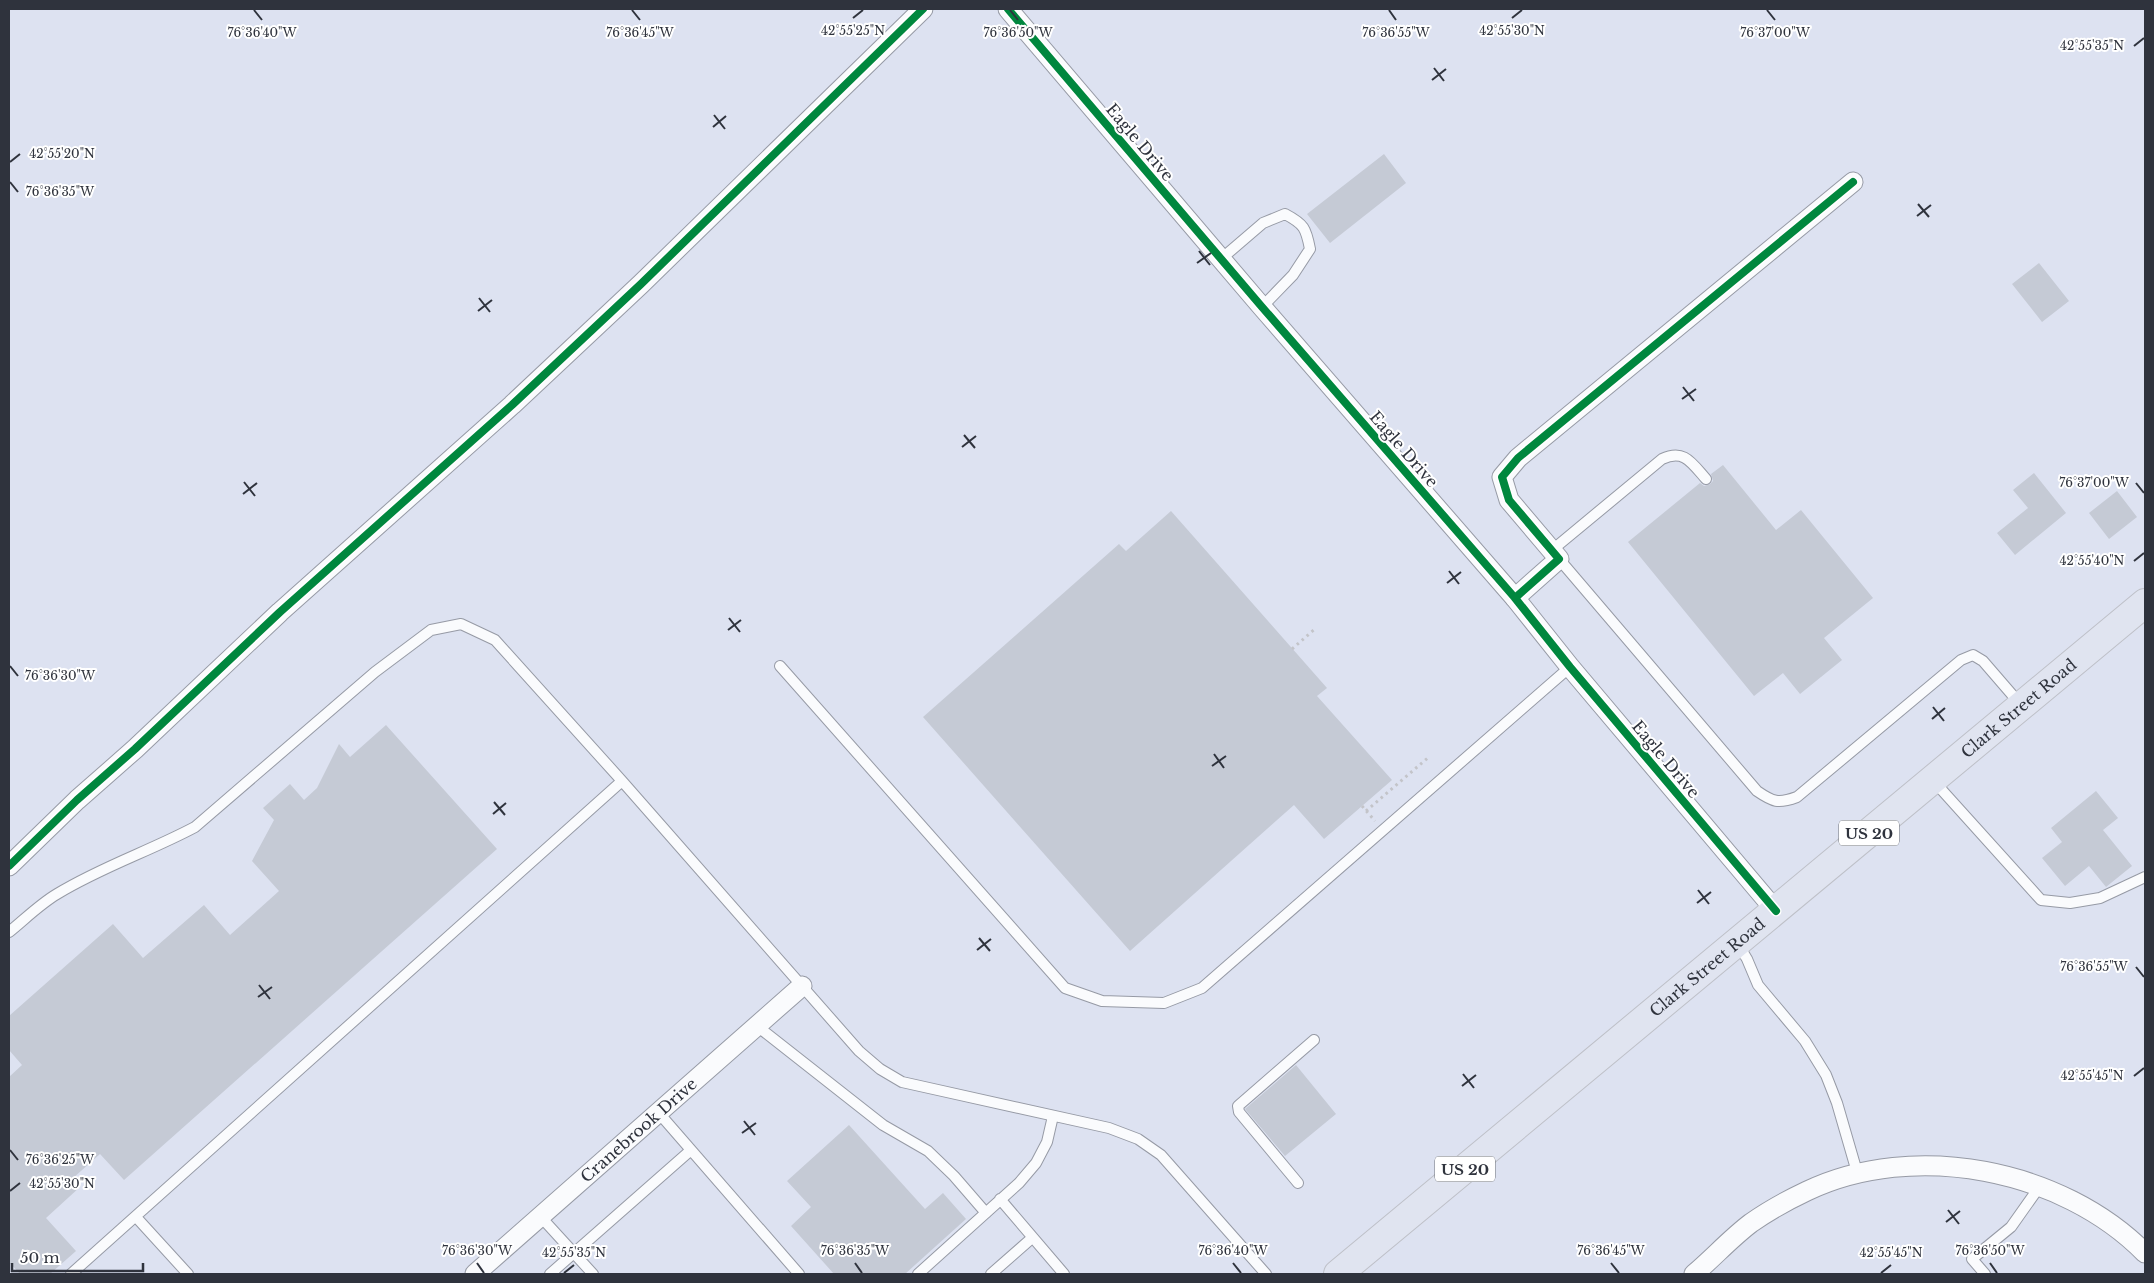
<svg xmlns="http://www.w3.org/2000/svg" width="2154" height="1283" font-family="'Libre Baskerville',serif">
  <style>
    .building { fill: #c5cad5 }
    .lines { fill: none; stroke-linecap: round; stroke-linejoin: round }
    .service-casing { stroke: #969aa5; stroke-width: 12 }
    .minor-casing { stroke: #969aa5; stroke-width: 21 }
    .trunk-casing { stroke: #bec0c8; stroke-width: 30 }
    .path { stroke: #c3c4c9; stroke-width: 3; stroke-dasharray: 2.5 4; stroke-linecap: butt }
    .service { stroke: #fafbfd; stroke-width: 10 }
    .minor { stroke: #fafbfd; stroke-width: 19 }
    .trunk { stroke: #e0e4f0; stroke-width: 28 }
    .cycleway-casing { stroke: #fff; stroke-width: 11 }
    .cycleway { stroke: #00873e; stroke-width: 8 }
    .ticks { fill: none; stroke: #2f333d; stroke-width: 2 }
    .labels { text-anchor: middle; dominant-baseline: central; stroke-width: 4; stroke-linejoin: round; paint-order: stroke }
    .shield { fill: #fff; stroke: #6d7077; stroke-width: 1 }
    .shield-label { font-size: 15px; font-weight: bold; fill: #2f333d }
    .street-label { font-size: 16px; fill: #2f333d; stroke: #fff }
    .ticks-label { font-size: 12px; text-anchor: middle; fill: #2f333d; stroke: #fff; stroke-width: 4; stroke-linejoin: round; paint-order: stroke }
  </style>
  <rect width="100%" height="100%" fill="#dde2f1"/>
  <path class="building" d="M1384 154 1406 183 1330 243 1307 214Z
    M2039 263 2069 301 2042 322 2012 284Z
    M1723 465 1776 530 1801 510 1873 598 1824 638 1842 660 1800 694 1783 673 1754 696 1628 542 1700 483 1704 486 1710 484 1713 481 1711 474Z
    M2034 473 2066 513 2015 555 1997 533 2028 508 2013 490Z
    M2117 491 2137 517 2109 539 2089 513Z
    M1171 511 1327 688 1317 696 1392 780 1324 839 1294 805 1130 951 923 717 1119 544 1126 551Z
    M386 725 497 849 124 1180 100 1154 72 1179 80 1187 46 1218 76 1251 50 1274H20L9 1262V1077L22 1065 9 1050V1016L113 924 143 958 204 905 230 935 279 891 252 861 274 820 263 808 290 784 304 800 317 788 339 744 350 757Z
    M2096 791 2118 818 2103 830 2132 866 2106 887 2089 866 2065 886 2042 858 2062 842 2051 828Z
    M1296 1065 1336 1114 1285 1156 1245 1109Z
    M849 1125 925 1209 943 1193 966 1219 905 1274H834L791 1226 811 1207 787 1181Z"/>
  <g class="lines">
    <g class="service-casing">
      <path id="service" d="M1221 259 1263 223 1285 214C1304 224 1306 228 1310 249L1293 275 1262 307
        M1551 551 1662 459C1684 449 1691 462 1706 479
        M1559 559 1757 791C1773 802 1778 804 1797 797L1961 660 1973 655 1983 661 2021 705
        M780 666 1065 988 1102 1001 1164 1003 1202 988 1570 667
        M1940 788 2041 900 2070 903 2100 898 2145 877
        M9 932C24 920 40 904 57 894 101 867 150 851 195 827L375 672 431 630 461 624 495 640 622 781 859 1051 880 1069 902 1082 1109 1128 1138 1139 1161 1155 1266 1274
        M1738 944 1747 959 1758 985 1805 1041 1826 1075 1837 1103 1857 1172
        M757 1026 883 1125 928 1151 954 1176 986 1213
        M658 1112 799 1274
        M1298 1183 1239 1112 1238 1106 1314 1040
        M1000 1199 1064 1274
        M540 1216 593 1274
        M136 1217 188 1274
        M71 1274 622 781
        M550 1274 691 1150
        M918 1274 1019 1183 1036 1163 1047 1142 1053 1116
        M991 1274 1032 1238
        M1985 1274 1972 1259 2011 1227 2040 1186"/>
    </g>
    <g class="minor-casing">
      <g id="minor">
        <path d="M1008 9 1262 307 1515 598 1570 667 1776 911"/>
        <path d="M1515 598 1559 559 1509 500 1502 477 1518 458 1853 182"/>
        <path d="M9 866 77 800 135 749 280 612 512 405 641 284 923 9"/>
        <path id="s1" d="M475 1274 802 986"/>
        <path d="M1694 1274C1713 1258 1731 1238 1751 1223 1768 1211 1788 1200 1807 1191 1914 1140 2062 1169 2145 1253"/>
      </g>
    </g>
    <g class="trunk-casing">
      <g id="trunk">
        <path id="s2" d="M1338 1274 2145 603"/>
      </g>
    </g>
    <path class="path" d="M1292 649 1316 628
      M1362 806 1375 821
      M1366 811 1430 756"/>
    <use href="#service" class="service"/>
    <use href="#minor" class="minor"/>
    <use href="#trunk" class="trunk"/>
    <g class="cycleway-casing">
      <path id="cycleway" d="M1008 9 1262 307 1515 598 1570 667 1776 911
        M1515 598 1559 559 1509 500 1502 477 1518 458 1853 182
        M9 866 77 800 135 749 280 612 512 405 641 284 923 9"/>
    </g>
    <use href="#cycleway" class="cycleway"/>
  </g>
  <path class="ticks" d="M254 10 262 20M632 10 640 20M1010 10 1018 20M1389 10 1396 20M1767 10 1775 20M853 18 863 10M1512 18 1522 10M2134 46 2144 38M1434 68 1444 81M1432 80 1446 69M714 115 725 129M713 127 726 116M10 162 20 154M10 182 18 192M1918 204 1929 217M1917 216 1931 205M1199 251 1210 265M1197 263 1211 253M479 298 490 312M478 311 492 300M1683 387 1694 401M1682 399 1696 389M964 435 975 448M962 447 976 436M244 482 255 496M2136 483 2144 493M243 494 257 483M2134 561 2144 553M1449 571 1459 584M1447 583 1461 572M729 618 740 632M728 630 741 620M10 666 18 676M1933 707 1944 721M1932 719 1945 708M1214 754 1224 768M1212 766 1226 756M494 802 505 815M493 814 506 803M1698 890 1709 904M1697 903 1711 892M979 938 990 951M977 950 991 939M2136 967 2144 977M259 985 270 999M258 997 272 987M1463 1074 1474 1088M2134 1076 2144 1068M1462 1086 1476 1075M744 1121 755 1135M742 1133 756 1123M10 1150 18 1160M10 1191 20 1183M1948 1210 1959 1224M1946 1222 1960 1211M477 1263 484 1273M855 1263 862 1273M1233 1263 1241 1273M1611 1263 1619 1273M1990 1263 1997 1273M564 1273 574 1265M1881 1273 1891 1265"/>
  <g class="labels">
    <g class="shield">
      <rect x="1839" y="820.5" width="60" height="25" rx="4"/>
      <rect x="1435" y="1156.5" width="60" height="25" rx="4"/>
    </g>
    <g class="shield-label">
      <text x="1869" y="833">US 20</text>
      <text x="1465" y="1169">US 20</text>
    </g>
    <g class="street-label">
      <text transform="translate(1140 142) rotate(50)">Eagle Drive</text>
      <text transform="translate(1404 449) rotate(49)">Eagle Drive</text>
      <text stroke="none"><textPath href="#s2" startOffset="885">Clark Street Road</textPath></text>
      <text transform="translate(1666 759) rotate(50)">Eagle Drive</text>
      <text stroke="none"><textPath href="#s2" startOffset="480">Clark Street Road</textPath></text>
      <text stroke="none"><textPath href="#s1" startOffset="218">Cranebrook Drive</textPath></text>
    </g>
  </g>
  <g class="ticks-label">
    <text x="853" y="35">42°55'25"N</text>
    <text x="1512" y="35">42°55'30"N</text>
    <text x="1018" y="37">76°36'50"W</text>
    <text x="1396" y="37">76°36'55"W</text>
    <text x="1775" y="37">76°37'00"W</text>
    <text x="262" y="37">76°36'40"W</text>
    <text x="640" y="37">76°36'45"W</text>
    <text x="2092" y="50">42°55'35"N</text>
    <text x="62" y="158">42°55'20"N</text>
    <text x="60" y="196">76°36'35"W</text>
    <text x="2094" y="487">76°37'00"W</text>
    <text x="2092" y="565">42°55'40"N</text>
    <text x="60" y="680">76°36'30"W</text>
    <text x="2094" y="971">76°36'55"W</text>
    <text x="2092" y="1080">42°55'45"N</text>
    <text x="60" y="1164">76°36'25"W</text>
    <text x="62" y="1188">42°55'30"N</text>
    <text x="477" y="1255">76°36'30"W</text>
    <text x="855" y="1255">76°36'35"W</text>
    <text x="1233" y="1255">76°36'40"W</text>
    <text x="1611" y="1255">76°36'45"W</text>
    <text x="1990" y="1255">76°36'50"W</text>
    <text x="574" y="1257">42°55'35"N</text>
    <text x="1891" y="1257">42°55'45"N</text>
  </g>
  <rect width="2154" height="1283" fill="none" stroke="#2f333d" stroke-width="20"/>
  <path d="M12 1263v8h131v-8" fill="none" stroke="#2f333d" stroke-width="2.5"/>
  <text x="20" y="1263" font-size="15" fill="#2f333d" stroke="#ffffff" stroke-width="4" paint-order="stroke">50 m</text>
</svg>
